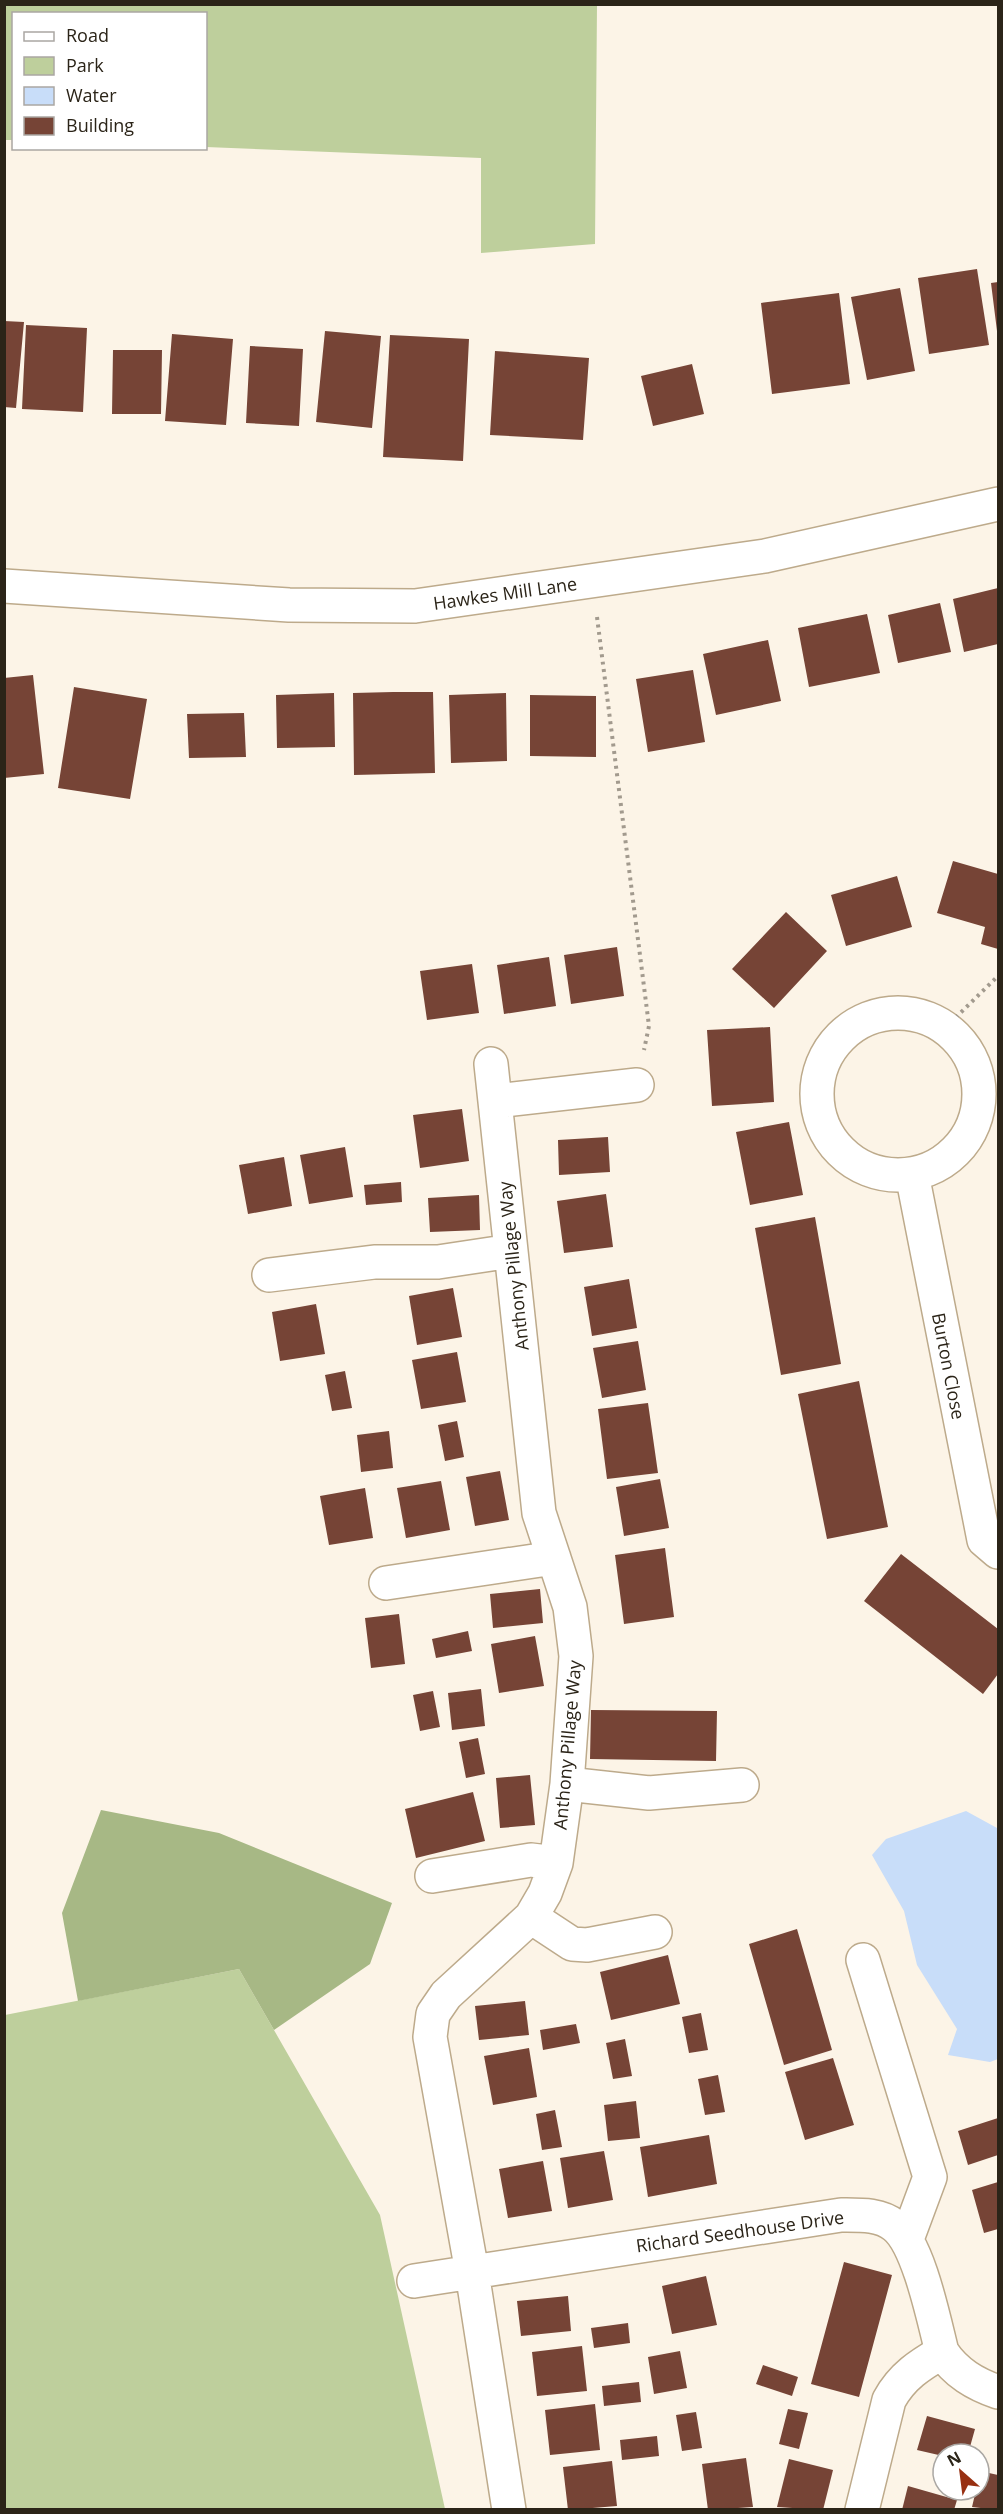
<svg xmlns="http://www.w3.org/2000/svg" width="1003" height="2514" font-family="'Open Sans',sans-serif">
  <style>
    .green { fill: #becf9c }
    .forest { fill: #a7b885 }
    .water { fill: #c8ddf9 }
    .building { fill: #764436 }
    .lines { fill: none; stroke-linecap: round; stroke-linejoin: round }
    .minor-casing { stroke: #bdaa8b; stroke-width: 36 }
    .path { stroke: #a29a8e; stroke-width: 4; stroke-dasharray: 3 4.5; stroke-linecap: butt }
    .minor { stroke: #fff; stroke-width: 33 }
    .labels { text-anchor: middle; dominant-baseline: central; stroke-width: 6; stroke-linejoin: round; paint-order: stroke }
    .street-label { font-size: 18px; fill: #2b2418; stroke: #fff }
  </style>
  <rect width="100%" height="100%" fill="#fcf4e7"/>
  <path class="green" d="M5 4 597 5 595 244 481 253V158L206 147V14H14L13 140H5Z
    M239 1969 380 2215 445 2509 5 2510V2015Z"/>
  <path class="forest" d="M101 1810 219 1833 392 1903 370 1964 274 2030 239 1969 78 2001 62 1913Z"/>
  <path class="water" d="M966 1811 997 1828 998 1837V2059L990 2062 948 2055 957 2029 917 1965 904 1911 872 1855 886 1839Z"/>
  <path class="building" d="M977 269 989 345 929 354 918 278Z
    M998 282V330L997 331 991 283Z
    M900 288 915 371 867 380 851 297Z
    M839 293 850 384 772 394 761 303Z
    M4 321 24 322 16 408 4 407Z
    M26 325 87 328 83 412 22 409Z
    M325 331 381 336 372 428 316 422Z
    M172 334 233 339 226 425 165 421Z
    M390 335 469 339 463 461 383 457Z
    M250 346 303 349 299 426 246 423Z
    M113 350H162L161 414H112Z
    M495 351 589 358 583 440 490 435Z
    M692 364 704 414 653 426 641 376Z
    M998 588V644L964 652 953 599Z
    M940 603 951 652 898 663 888 615Z
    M867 614 880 673 809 687 798 628Z
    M768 640 781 701 716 715 703 654Z
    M693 670 705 742 648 752 636 679Z
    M33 675 44 774 4 778V678Z
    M74 687 147 699 130 799 58 788Z
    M393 692H433L435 773 354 775 353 693Z
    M334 693 335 747 277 748 276 695Z
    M506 693 507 761 451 763 449 695Z
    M530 695 596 696V757L530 756Z
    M244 713 246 757 189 758 187 714Z
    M953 861 998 874V949L981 944 985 927 937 913Z
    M897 876 912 927 846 946 831 895Z
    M786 912 827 951 774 1008 732 969Z
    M617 947 624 996 571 1004 564 955Z
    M549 957 556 1006 504 1014 497 965Z
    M472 964 479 1013 427 1020 420 971Z
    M770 1027 774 1102 712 1106 707 1030Z
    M462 1109 469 1161 420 1168 413 1115Z
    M789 1122 803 1195 750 1205 736 1132Z
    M608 1137 610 1172 559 1175 558 1140Z
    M345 1147 353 1197 309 1204 300 1155Z
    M284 1157 292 1206 248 1214 239 1165Z
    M401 1182 402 1202 366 1205 364 1185Z
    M606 1194 613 1247 564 1253 557 1201Z
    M479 1195 480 1230 430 1232 428 1198Z
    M815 1217 841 1364 781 1375 755 1228Z
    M629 1279 637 1328 592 1336 584 1287Z
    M453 1288 462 1337 417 1345 409 1296Z
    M316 1304 325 1354 280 1361 272 1312Z
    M638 1341 646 1390 602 1398 593 1348Z
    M457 1352 466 1402 421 1409 412 1360Z
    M345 1371 352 1408 332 1411 325 1375Z
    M859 1381 888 1527 827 1539 798 1394Z
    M648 1403 658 1473 607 1479 598 1409Z
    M457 1421 464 1457 445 1461 438 1425Z
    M389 1431 393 1468 361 1472 357 1435Z
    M500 1471 509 1520 475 1526 466 1477Z
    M660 1479 669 1528 624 1536 616 1487Z
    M441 1481 450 1530 406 1538 397 1488Z
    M365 1488 373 1538 329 1545 320 1496Z
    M665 1548 674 1617 624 1624 615 1555Z
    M901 1554 998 1629V1674L983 1694 864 1601Z
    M540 1589 543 1623 493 1628 490 1594Z
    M399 1614 405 1664 371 1668 365 1618Z
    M468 1631 472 1651 436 1658 432 1639Z
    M535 1636 544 1686 499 1693 491 1644Z
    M481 1689 485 1726 452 1730 448 1693Z
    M433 1691 440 1727 420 1731 413 1695Z
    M591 1710 717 1711 716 1761 590 1759Z
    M478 1738 485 1774 466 1778 459 1742Z
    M530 1775 535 1825 500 1828 496 1778Z
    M473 1792 485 1841 416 1858 405 1809Z
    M797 1929 832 2050 784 2065 749 1944Z
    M668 1955 680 2004 611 2020 600 1972Z
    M525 2001 529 2035 479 2040 475 2006Z
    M701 2013 708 2050 689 2053 682 2017Z
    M576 2024 580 2043 543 2050 540 2030Z
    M625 2039 632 2076 613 2079 606 2043Z
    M529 2048 537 2097 493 2105 484 2056Z
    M833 2058 854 2125 805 2140 785 2072Z
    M718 2075 725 2112 705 2115 698 2079Z
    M636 2101 640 2138 608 2141 604 2105Z
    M555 2110 562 2147 542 2150 536 2114Z
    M998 2118V2155L968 2165 958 2131Z
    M709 2135 717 2184 648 2197 640 2147Z
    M604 2151 613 2200 568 2208 560 2158Z
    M543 2161 552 2211 508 2218 499 2169Z
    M998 2182V2229L984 2233 972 2190Z
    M844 2262 892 2275 859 2397 811 2384Z
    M706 2276 717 2325 672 2334 662 2286Z
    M568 2296 571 2331 521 2336 517 2301Z
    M628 2323 630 2343 594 2348 591 2328Z
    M582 2346 587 2391 537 2396 532 2352Z
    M680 2351 687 2388 654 2394 648 2357Z
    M763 2365 798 2377 792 2396 756 2384Z
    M639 2382 641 2402 604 2406 602 2386Z
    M595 2404 600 2450 550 2455 545 2410Z
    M788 2409 808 2413 799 2449 779 2444Z
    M696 2412 702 2448 682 2451 676 2415Z
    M927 2416 975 2429 968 2454H943V2456L917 2450Z
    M657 2436 659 2456 622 2460 620 2440Z
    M746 2458 753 2507 708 2510 702 2464Z
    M789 2459 833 2470 823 2510 777 2507Z
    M612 2461 617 2506 568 2510 563 2467Z
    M980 2471 998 2475V2510L972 2507 976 2490H979Z
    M908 2486 957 2500 954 2510H902Z"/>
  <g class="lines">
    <g class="minor-casing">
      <path id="minor" d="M4 586 289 605 415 606 765 556 998 504
        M817 1094a81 81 0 1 1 162 0a81 81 0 1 1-162 0Z
        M491 1064 539 1513 570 1607 576 1656 567 1784 556 1863 545 1893 531 1917 446 1995 433 2014 430 2037 472 2272 509 2510
        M495 1101 637 1085
        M912 1174 984 1540 998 1552
        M269 1275 374 1262H438L511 1251
        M386 1583 554 1558
        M567 1784 649 1793 742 1785
        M432 1876 531 1860 556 1863
        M531 1917 572 1944 587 1945 655 1932
        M863 1960 930 2177 907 2239
        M414 2281 841 2215C860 2215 880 2214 895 2226 919 2245 934 2321 942 2352 956 2373 975 2384 998 2392
        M862 2510 889 2400C902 2376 920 2365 942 2352"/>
    </g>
    <path class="path" d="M597 617 649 1026 644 1050
      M945 1028 998 976"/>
    <use href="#minor" class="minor"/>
  </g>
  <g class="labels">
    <g class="street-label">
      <text transform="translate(505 593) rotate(-8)">Hawkes Mill Lane</text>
      <text transform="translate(513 1266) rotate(-96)">Anthony Pillage Way</text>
      <text transform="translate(949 1366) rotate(79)">Burton Close</text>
      <text transform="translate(567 1745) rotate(-85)">Anthony Pillage Way</text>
      <text transform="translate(740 2231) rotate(-8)">Richard Seedhouse Drive</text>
    </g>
  </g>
  <rect width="1003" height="2514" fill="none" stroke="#2b2418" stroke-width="12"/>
  <rect x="12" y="12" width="195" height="138" fill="#ffffff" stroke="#aaa7a3" stroke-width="1.5"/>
  <rect x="24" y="32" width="30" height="9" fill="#ffffff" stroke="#aaa7a3" stroke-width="1.5"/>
  <text x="66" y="42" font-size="18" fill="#2b2418">Road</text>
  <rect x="24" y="57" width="30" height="18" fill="#becf9c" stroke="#aaa7a3" stroke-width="1.5"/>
  <text x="66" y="72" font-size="18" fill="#2b2418">Park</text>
  <rect x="24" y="87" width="30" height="18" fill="#c8ddf9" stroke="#aaa7a3" stroke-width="1.5"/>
  <text x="66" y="102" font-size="18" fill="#2b2418">Water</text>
  <rect x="24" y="117" width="30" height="18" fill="#764436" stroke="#aaa7a3" stroke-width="1.5"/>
  <text x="66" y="132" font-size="18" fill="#2b2418">Building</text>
  <g transform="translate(961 2472) rotate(332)"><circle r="28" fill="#ffffff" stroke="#aaa7a3" stroke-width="1.5"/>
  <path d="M0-4.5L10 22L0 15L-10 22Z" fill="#983012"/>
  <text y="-9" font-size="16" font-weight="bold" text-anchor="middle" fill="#2b2418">N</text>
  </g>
</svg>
